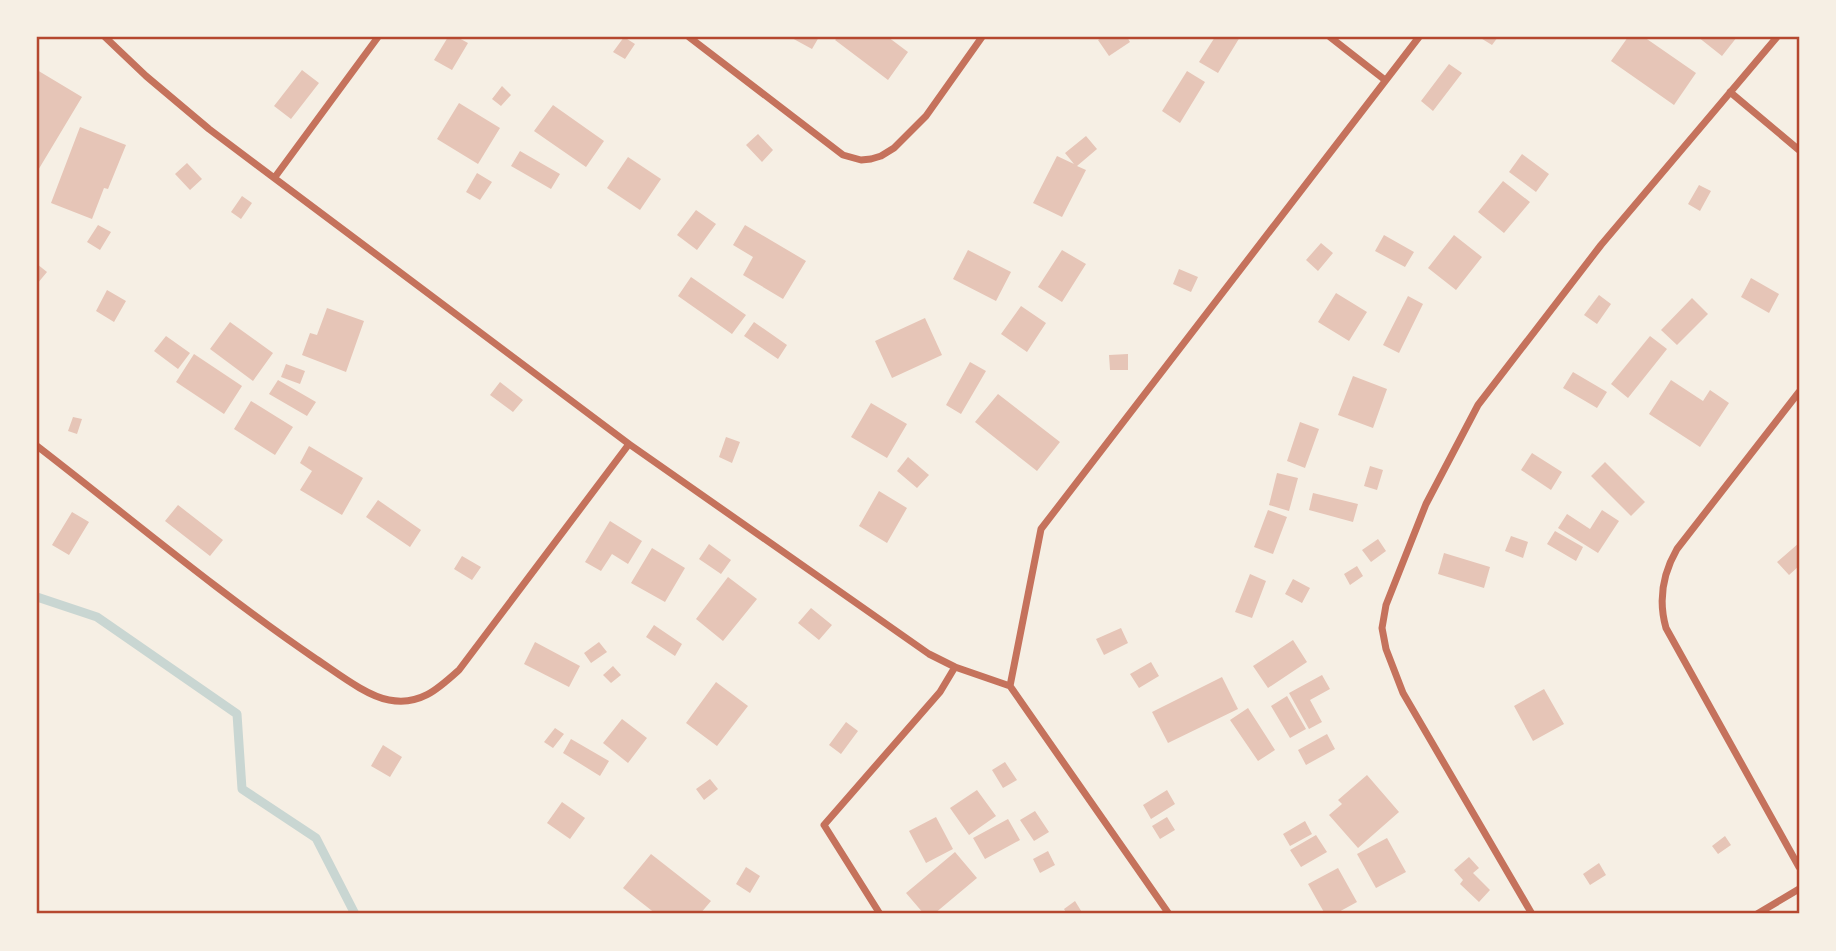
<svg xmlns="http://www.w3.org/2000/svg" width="1836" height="951" font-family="Quicksand,sans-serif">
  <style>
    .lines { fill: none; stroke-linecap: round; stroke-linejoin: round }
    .stream { stroke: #c9d6d2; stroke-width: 9 }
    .building { fill: #e6c5b7 }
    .minor { stroke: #c5725c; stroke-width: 7 }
    .neatline { fill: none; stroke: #b5482f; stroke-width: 2.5 }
  </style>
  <rect width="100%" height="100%" fill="#f6efe4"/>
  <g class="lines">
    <path class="stream" d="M37 597 97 617 237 714 242 789 316 838 355 914"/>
  </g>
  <path class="building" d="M448 37H457L468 43 452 70 434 60Z
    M624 37 635 44 625 59 613 52Z
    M790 37H819L812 49Z
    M838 37H888L908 52 888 80 835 40Z
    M1103 37H1127L1130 42 1109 56 1098 40Z
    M1215 37H1240L1218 73 1199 62Z
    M1479 37H1498L1492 45Z
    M1628 37H1644L1696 73 1674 105 1611 61Z
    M1698 37H1737L1722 56Z
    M1449 64 1462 73 1433 111 1421 101Z
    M37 70 82 97 37 172Z
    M302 70 319 83 291 119 274 106Z
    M1187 71 1205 82 1180 123 1162 111Z
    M502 86 511 95 501 106 492 99Z
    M459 103 500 128 478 164 437 139Z
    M553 105 604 141 586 167 534 131Z
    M80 127 126 145 108 189 104 188 92 219 51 203Z
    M758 134 773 150 762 162 746 145Z
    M1086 136 1097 149 1077 166 1086 170 1062 217 1033 203 1057 156 1074 164 1065 153Z
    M520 151 560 174 551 189 511 166Z
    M1522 154 1549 174 1536 192 1509 172Z
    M628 157 661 179 640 210 607 188Z
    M187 163 202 179 190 190 175 174Z
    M477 173 492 182 480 200 466 192Z
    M1503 181 1530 202 1504 233 1478 212Z
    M1699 185 1711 191 1700 211 1688 204Z
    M242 196 252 203 241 219 231 212Z
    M696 210 716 224 697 250 677 235Z
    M98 225 111 232 100 250 87 242Z
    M745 225 806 261 783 299 743 275 753 257 733 245Z
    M1384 235 1414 252 1405 267 1375 251Z
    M1454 235 1482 257 1456 290 1428 268Z
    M1321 243 1333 253 1318 271 1306 260Z
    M968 250 1011 272 996 301 953 279Z
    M1062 250 1086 264 1062 302 1038 287Z
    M37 264 47 272 37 284Z
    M1179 269 1198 277 1191 292 1173 284Z
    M691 277 746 315 732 334 678 296Z
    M1751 278 1779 294 1769 313 1741 297Z
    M107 290 126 301 114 322 96 311Z
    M1336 293 1367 312 1349 341 1318 322Z
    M1599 295 1611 304 1597 324 1584 315Z
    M1408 296 1423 304 1399 353 1383 345Z
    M1692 298 1708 314 1677 345 1661 330Z
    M1021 306 1046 323 1027 352 1001 334Z
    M327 308 364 321 346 372 302 355 310 333 317 335Z
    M925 318 942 355 892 378 875 341Z
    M230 322 273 353 253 381 210 349Z
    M754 322 787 345 778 359 744 336Z
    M166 336 190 353 178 369 154 351Z
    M1650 336 1667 349 1628 398 1611 384Z
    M194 354 242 386 224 414 176 382Z
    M1128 354V370H1110L1109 355Z
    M970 362 986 371 961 414 946 405Z
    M286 364 305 371 300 384 281 377Z
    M1573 372 1607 392 1597 408 1563 388Z
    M1353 376 1387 389 1373 428 1338 415Z
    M278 380 316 402 307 416 269 394Z
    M1671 380 1703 401 1710 390 1729 403 1700 447 1649 414Z
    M500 382 523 400 513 412 490 395Z
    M998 394 1060 442 1037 471 975 422Z
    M251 401 293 427 275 455 234 429Z
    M871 403 907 424 887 458 851 437Z
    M73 417 82 419 77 434 68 431Z
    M1300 422 1319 429 1305 468 1287 461Z
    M726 437 740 442 732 463 719 457Z
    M309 446 363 478 342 515 300 490 312 471 300 463Z
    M1532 453 1562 472 1551 490 1521 470Z
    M908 457 929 475 917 488 897 471Z
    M1605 462 1645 502 1631 516 1591 476Z
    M1370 466 1383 470 1377 490 1364 486Z
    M1277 473 1298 478 1289 511 1269 505Z
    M879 491 907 508 887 543 859 526Z
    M1313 493 1358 504 1353 522 1309 510Z
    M378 500 421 530 410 547 366 517Z
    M178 505 223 540 210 556 165 521Z
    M1268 510 1287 517 1273 554 1254 547Z
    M1602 510 1619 521 1598 553 1558 528 1567 514 1590 529Z
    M72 512 89 522 69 555 52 545Z
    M610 521 642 541 628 564 612 554 601 571 585 562Z
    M1555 531 1583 547 1576 561 1547 544Z
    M1511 536 1528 542 1523 558 1505 551Z
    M1378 539 1386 551 1371 562 1362 550Z
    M1799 543V566L1789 575 1777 562Z
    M709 544 731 560 721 574 699 559Z
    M652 548 685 568 665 602 631 583Z
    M1444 553 1490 567 1484 588 1438 574Z
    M462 556 481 567 472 580 454 569Z
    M1357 566 1363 576 1350 585 1344 574Z
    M1250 574 1266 581 1252 618 1235 612Z
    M728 577 757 599 723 641 696 619Z
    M1293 579 1310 588 1302 603 1285 594Z
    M811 608 832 625 819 640 798 623Z
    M654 625 682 644 675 656 646 637Z
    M1121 628 1128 643 1104 655 1096 639Z
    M1293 640 1307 662 1268 688 1253 666Z
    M535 642 580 666 569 687 524 664Z
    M599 642 607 652 591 663 584 653Z
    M1151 662 1159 676 1139 688 1130 674Z
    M613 666 621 675 611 683 603 675Z
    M1322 675 1330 689 1310 700 1322 722 1309 729 1289 693Z
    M1222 677 1238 709 1168 743 1152 712Z
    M716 682 748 706 717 746 686 723Z
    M1544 689 1564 724 1533 741 1514 706Z
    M1287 696 1306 729 1290 738 1271 706Z
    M1248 708 1275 750 1258 761 1230 720Z
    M622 719 647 738 628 763 603 743Z
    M846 722 858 731 841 754 829 745Z
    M555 728 564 734 553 748 544 742Z
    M1327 734 1335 749 1306 765 1298 750Z
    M571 739 609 761 600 776 563 753Z
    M383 745 402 757 390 777 371 766Z
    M1005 762 1017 780 1003 788 992 770Z
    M1367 775 1399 812 1358 848 1329 815 1342 804 1338 800Z
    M710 779 718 789 704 800 696 789Z
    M977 790 996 816 969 835 950 808Z
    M1167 790 1175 804 1151 819 1143 805Z
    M562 802 585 818 570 839 547 823Z
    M1035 811 1049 832 1034 841 1020 820Z
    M936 817 953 849 926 863 909 831Z
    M1167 817 1175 830 1160 839 1152 826Z
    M1008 819 1020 840 985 859 973 838Z
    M1305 821 1312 834 1290 846 1283 834Z
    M1316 835 1327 852 1301 867 1290 850Z
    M1725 836 1731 845 1718 854 1712 846Z
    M1387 838 1406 872 1376 888 1357 854Z
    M1048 851 1055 865 1040 873 1033 859Z
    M955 852 977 878 934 914H924L906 893Z
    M651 854 711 901 700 914H656L623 888Z
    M1469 857 1479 868 1473 873 1490 890 1479 902 1460 884 1463 880 1454 870Z
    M1599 863 1606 875 1590 885 1583 874Z
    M746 867 760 876 750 893 736 884Z
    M1338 868 1357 902 1335 914H1325L1308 884Z
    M1075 901 1083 914H1067L1064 909Z"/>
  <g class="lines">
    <path class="minor" d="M105 37 146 76 209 129 629 444 929 654 955 667 1010 686
      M689 37 843 155 861 160 871 159 881 156 894 148 926 116 982 37
      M1330 37 1385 80
      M1730 92 1799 150
      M275 177 378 37
      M1799 392 1677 549C1662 575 1658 600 1666 628L1799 867
      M37 446C129 517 219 593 316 659 336 672 366 696 389 700 420 706 438 689 459 670L629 444
      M880 914 824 825 940 692 955 667
      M1169 914 1010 686 1041 529 1419 37
      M1532 914 1403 693 1386 649 1382 628 1386 605 1426 504 1478 405 1601 245 1777 37
      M1757 914 1799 889"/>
  </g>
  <rect width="1836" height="951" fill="none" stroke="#f6efe4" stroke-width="77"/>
  <rect x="38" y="38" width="1760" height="874" class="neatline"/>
</svg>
